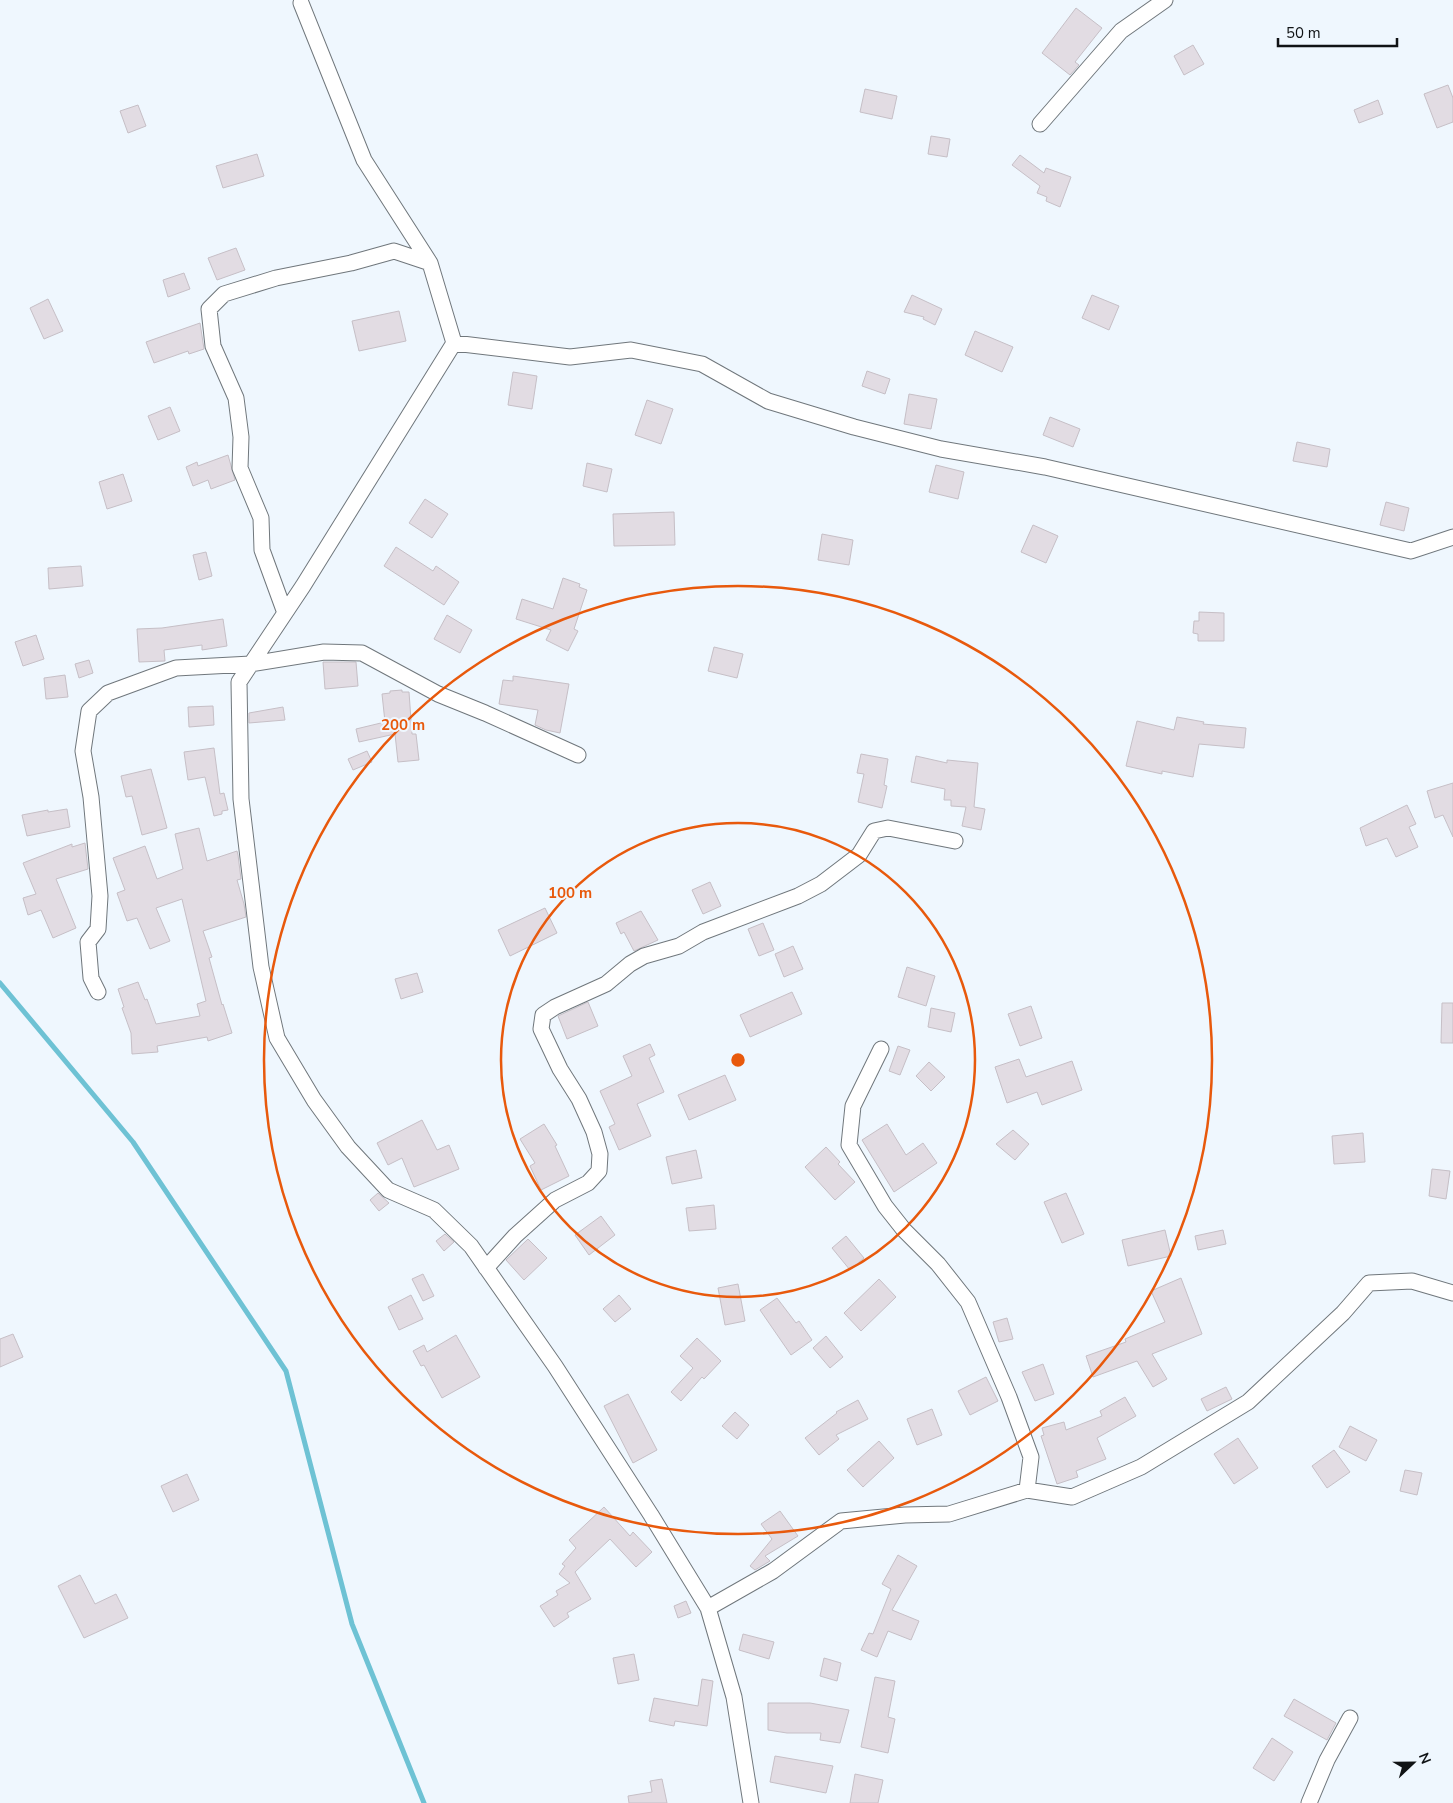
<svg xmlns="http://www.w3.org/2000/svg" width="1453" height="1803" font-family="'Nunito Sans',sans-serif">
  <style>
    .lines { fill: none; stroke-linecap: round; stroke-linejoin: round }
    .stream { stroke: #6ec2d4; stroke-width: 5 }
    .building { fill: #e2dce3; stroke: #c6bfc6 }
    .minor-casing { stroke: #70777c; stroke-width: 17 }
    .minor { stroke: #fff; stroke-width: 15 }
    .ring { fill: none; stroke: #e8590c; stroke-width: 2.5 }
    .centre { fill: #e8590c; stroke: #eff7fe; stroke-width: 2.5 }
    .ring-label { font-size: 15px; text-anchor: middle; font-weight: bold; fill: #e8590c; stroke: #eff7fe; stroke-width: 4; stroke-linejoin: round; paint-order: stroke }
  </style>
  <rect width="100%" height="100%" fill="#eff7fe"/>
  <g class="lines">
    <path class="stream" d="M0 983 133 1142 286 1371 352 1624 424 1803"/>
  </g>
  <path class="building" d="M1076 8 1102 28 1075 62 1079 65 1070 75 1042 53Z
    M1193 45 1204 64 1184 75 1174 56Z
    M1448 85 1453 98V122L1437 128 1424 94Z
    M865 89 897 96 892 119 860 112Z
    M1378 100 1383 114 1359 123 1354 110Z
    M138 105 146 126 128 133 120 111Z
    M931 136 950 139 947 157 928 154Z
    M257 154 264 176 223 188 216 166Z
    M1020 155 1044 173 1046 168 1071 177 1060 207 1046 201 1047 197 1037 193 1040 186 1012 165Z
    M236 248 245 270 217 280 208 258Z
    M184 273 190 289 168 297 163 280Z
    M912 295 942 309 935 325 923 319 924 317 904 312Z
    M1092 295 1119 306 1109 330 1082 318Z
    M48 299 63 331 44 339 30 308Z
    M399 311 406 341 359 351 352 321Z
    M200 323 204 349 189 354 188 351 154 363 146 342Z
    M975 331 1013 347 1002 372 965 355Z
    M867 371 890 379 885 394 862 386Z
    M513 372 537 376 532 409 508 405Z
    M909 394 937 399 931 429 904 424Z
    M647 400 673 409 661 444 635 435Z
    M170 407 180 431 158 440 148 416Z
    M1050 417 1080 429 1073 447 1043 435Z
    M1297 442 1330 449 1327 467 1293 461Z
    M228 455 235 480 211 489 208 480 193 486 186 467 197 462 198 466Z
    M587 463 612 469 607 492 583 486Z
    M936 465 964 472 958 499 929 492Z
    M123 474 132 501 107 509 99 482Z
    M425 499 448 514 432 538 409 523Z
    M1386 502 1409 508 1404 531 1380 525Z
    M674 512 675 545 614 546 613 514Z
    M1033 525 1058 536 1046 563 1021 552Z
    M822 534 853 540 849 565 818 560Z
    M396 547 433 571 436 566 459 582 444 605 384 566Z
    M206 552 212 576 199 580 193 555Z
    M81 566 83 586 49 589 48 568Z
    M563 578 580 584 579 587 587 590 574 629 578 631 568 651 546 640 551 630 516 619 522 599 553 609Z
    M1199 612 1224 613V641H1198V634L1193 633 1194 621H1199Z
    M447 615 472 630 460 653 434 639Z
    M223 619 227 646 202 650V645L164 650 165 661 139 662 137 629 162 628Z
    M36 635 44 659 23 666 15 642Z
    M714 647 743 654 737 678 708 671Z
    M89 660 93 673 79 678 75 664Z
    M323 662H356L358 686 325 689Z
    M65 675 68 697 46 699 44 678Z
    M513 676 569 684 560 733 546 730 535 725 538 710 499 704 503 680 513 681Z
    M402 690V692H409L412 734H416L419 760 398 762 395 734 359 742 356 729 385 722 382 694 390 693V691Z
    M213 706 214 725 189 727 188 707Z
    M283 707 285 720 249 723V713Z
    M1177 717 1204 722 1203 724 1246 728 1244 748 1199 744 1193 777 1162 771V774L1126 766 1137 721 1174 730Z
    M214 748 220 794 224 793 228 810 222 811V814L214 816 205 777 188 780 184 752Z
    M367 751 372 762 353 770 348 759Z
    M861 754 888 759 884 785 887 786 882 808 858 802 864 774 857 773Z
    M916 756 947 763V760L978 763 974 807 985 809 981 830 962 826 966 807 951 806V800H944L945 789 911 782Z
    M151 769 167 828 142 835 132 796 126 797 121 776Z
    M1453 783V837L1443 815 1435 818 1427 791Z
    M1407 805 1416 824 1409 827 1418 847 1396 857 1387 838 1366 846 1360 828Z
    M67 809 70 827 27 836 22 815 48 810V812Z
    M199 828 207 861 237 851 238 855 241 879 237 880 244 904 246 917 203 931 212 957 209 958 222 1005 223 1004 232 1033 208 1041 207 1037 157 1046 158 1052 132 1054 131 1033 122 1008 124 1007 118 989 138 982 145 1000 147 999 156 1024 200 1016 197 1004 206 1001 182 899 156 908 170 941 150 949 137 918 127 921 117 893 125 890 113 858 145 846 157 879 183 869 175 834Z
    M85 843 88 869 56 879 76 928 53 938 41 910 28 915 23 898 36 894 23 863 72 844V847Z
    M710 882 721 906 703 914 692 890Z
    M545 908 557 933 510 956 498 930Z
    M641 911 658 940 634 951 624 932 621 934 616 923Z
    M763 923 774 950 759 956 748 929Z
    M793 946 803 969 784 977 775 954Z
    M907 967 935 976 926 1006 898 997Z
    M417 973 423 992 401 999 395 979Z
    M792 992 802 1014 750 1037 740 1015Z
    M588 1002 598 1026 567 1039 558 1016Z
    M1442 1003H1453V1043H1441Z
    M1031 1006 1042 1038 1020 1046 1008 1014Z
    M931 1008 955 1013 951 1032 928 1027Z
    M650 1044 655 1055 649 1058 664 1092 637 1104 651 1136 619 1150 609 1127 615 1124 600 1091 632 1076 623 1056Z
    M898 1046 910 1050 900 1075 889 1071Z
    M1019 1059 1026 1077 1072 1061 1082 1090 1042 1105 1037 1092 1007 1103 995 1067Z
    M929 1062 945 1077 931 1091 916 1076Z
    M725 1075 736 1100 689 1120 678 1095Z
    M422 1120 437 1150 449 1145 459 1169 414 1187 402 1158 388 1165 377 1143Z
    M544 1124 557 1145 555 1146 569 1176 541 1190 530 1166 535 1163 520 1139Z
    M887 1124 906 1155 923 1143 937 1163 894 1192 862 1140Z
    M1013 1130 1029 1144 1015 1160 996 1144Z
    M1363 1133 1365 1162 1334 1164 1332 1136Z
    M826 1147 840 1162 838 1164 855 1182 835 1200 805 1167Z
    M696 1150 702 1178 672 1184 666 1157Z
    M1432 1169 1450 1171 1446 1199 1429 1196Z
    M378 1193 389 1203 379 1211 370 1200Z
    M1066 1193 1084 1234 1062 1243 1044 1202Z
    M714 1205 716 1229 689 1231 686 1208Z
    M601 1216 615 1235 589 1255 575 1235Z
    M1165 1230 1171 1256 1128 1266 1122 1240Z
    M1223 1230 1226 1244 1198 1250 1195 1236Z
    M445 1234 454 1242 444 1251 436 1241Z
    M846 1236 864 1258 850 1270 832 1248Z
    M528 1239 547 1258 524 1280 506 1260Z
    M423 1274 434 1296 423 1301 412 1279Z
    M1181 1278 1202 1334 1152 1354 1167 1379 1153 1387 1137 1361 1093 1377 1086 1356 1126 1342 1125 1339 1165 1322 1151 1291Z
    M879 1279 896 1297 861 1331 844 1313Z
    M738 1284 745 1321 725 1325 718 1288Z
    M411 1295 423 1319 399 1330 388 1307Z
    M619 1295 631 1309 615 1322 603 1309Z
    M777 1298 796 1323 799 1321 812 1340 791 1355 760 1310Z
    M1007 1318 1013 1339 999 1342 993 1322Z
    M13 1334 23 1357 0 1367V1339Z
    M456 1335 480 1377 442 1398 424 1365 421 1366 413 1351 424 1345 427 1352Z
    M826 1336 843 1357 830 1368 813 1348Z
    M697 1338 721 1361 704 1379 702 1377 681 1401 671 1392 693 1368 680 1356Z
    M1043 1364 1054 1394 1035 1401 1022 1372Z
    M986 1377 998 1401 970 1415 958 1391Z
    M1226 1387 1232 1399 1207 1411 1201 1399Z
    M628 1394 657 1450 633 1463 604 1406Z
    M1125 1397 1136 1416 1097 1438 1106 1459 1076 1471 1078 1477 1057 1484 1041 1436 1044 1435 1042 1428 1064 1422 1066 1430 1102 1416 1100 1411Z
    M858 1400 868 1419 836 1435 839 1439 819 1455 805 1438 837 1413 836 1412Z
    M932 1409 942 1435 917 1445 907 1419Z
    M735 1412 749 1425 737 1439 722 1426Z
    M1350 1426 1377 1440 1366 1461 1339 1447Z
    M1238 1438 1258 1468 1234 1484 1214 1454Z
    M879 1441 894 1458 863 1487 847 1470Z
    M1334 1450 1350 1472 1327 1488 1312 1466Z
    M1405 1470 1422 1473 1417 1495 1400 1491Z
    M187 1474 199 1500 173 1512 161 1486Z
    M604 1507 630 1536 633 1532 652 1552 636 1567 610 1539 575 1572 591 1599 567 1613 569 1617 554 1627 540 1606 558 1595 556 1591 570 1583 559 1574 565 1566 562 1564 576 1548 569 1540Z
    M780 1511 798 1536 765 1556 770 1561 755 1570 750 1566 772 1539 761 1524Z
    M898 1555 917 1566 892 1610 919 1621 911 1640 888 1631 877 1657 861 1650 869 1633 873 1634 891 1589 882 1584Z
    M80 1575 95 1604 116 1594 128 1618 84 1638 58 1586Z
    M686 1601 691 1613 678 1618 674 1606Z
    M743 1634 774 1642 769 1659 739 1650Z
    M634 1654 639 1680 618 1684 613 1658Z
    M824 1658 841 1663 837 1681 820 1676Z
    M875 1677 895 1681 888 1717 895 1719 888 1753 861 1747Z
    M702 1679 713 1681 707 1726 675 1721 674 1726 649 1721 654 1698 698 1706Z
    M1294 1699 1336 1723 1327 1740 1284 1716Z
    M768 1703H810L849 1710 840 1743 820 1740 821 1733H787L768 1730Z
    M1272 1738 1293 1752 1274 1781 1253 1768Z
    M775 1756 833 1766 826 1793 770 1782Z
    M855 1774 883 1780 878 1803H850Z
    M662 1779 667 1803H629L628 1796 652 1792 650 1781Z"/>
  <g class="lines">
    <g class="minor-casing">
      <path id="minor" d="M301 3 364 160 430 263 454 343 303 586 239 682 241 799 261 967 277 1038 314 1100 348 1147 388 1190 434 1210 471 1246 555 1366 651 1515 708 1608 734 1697 751 1803
        M1040 124 1121 31 1165 0
        M454 343 570 357 631 350 702 364 768 401 854 427 941 449 1045 467 1411 551 1453 537
        M285 613 262 550 261 518 240 468 241 437 236 398 213 346 209 309 224 294 276 278 351 263 394 251 430 263
        M98 992 91 978 88 942 98 929 100 896 91 797 83 751 89 711 108 693 176 668 251 664 324 652 362 653 438 694 485 713 578 755
        M881 1049 853 1106 849 1145 885 1206 904 1230 938 1264 968 1302 1009 1397 1031 1457 1027 1490
        M486 1268 515 1236 555 1200 588 1183 599 1171 600 1154 594 1132 579 1099 560 1069 541 1029 543 1015 555 1007 606 984 630 964 644 956 679 946 703 932 798 896 821 884 859 855 874 831 888 828 955 841
        M708 1608 773 1571 841 1521 905 1515 949 1514 1027 1490 1072 1497 1141 1467 1248 1402 1343 1313 1369 1283 1412 1281 1453 1293
        M1309 1803 1327 1760 1350 1718"/>
    </g>
    <use href="#minor" class="minor"/>
  </g>
  <g class="ring">
    <circle cx="738" cy="1060" r="237"/>
    <circle cx="738" cy="1060" r="474"/>
  </g>
  <circle cx="738" cy="1060" r="8" class="centre"/>
  <g class="ring-label">
    <text x="403" y="730">200 m</text>
    <text x="570" y="898">100 m</text>
  </g>
  <g transform="translate(1413 1763) rotate(68)" stroke="#eff7fe" stroke-width="4" paint-order="stroke">
  <path d="M0-4L9 19L0 12L-9 19Z" fill="#101315"/>
  <text y="-8" font-size="14" font-weight="bold" text-anchor="middle" fill="#101315">N</text>
  </g>
  <path d="M1278 38v8h119v-8" fill="none" stroke="#101315" stroke-width="2.5"/>
  <text x="1286" y="38" font-size="15" fill="#101315" stroke="#eff7fe" stroke-width="4" paint-order="stroke">50 m</text>
</svg>
